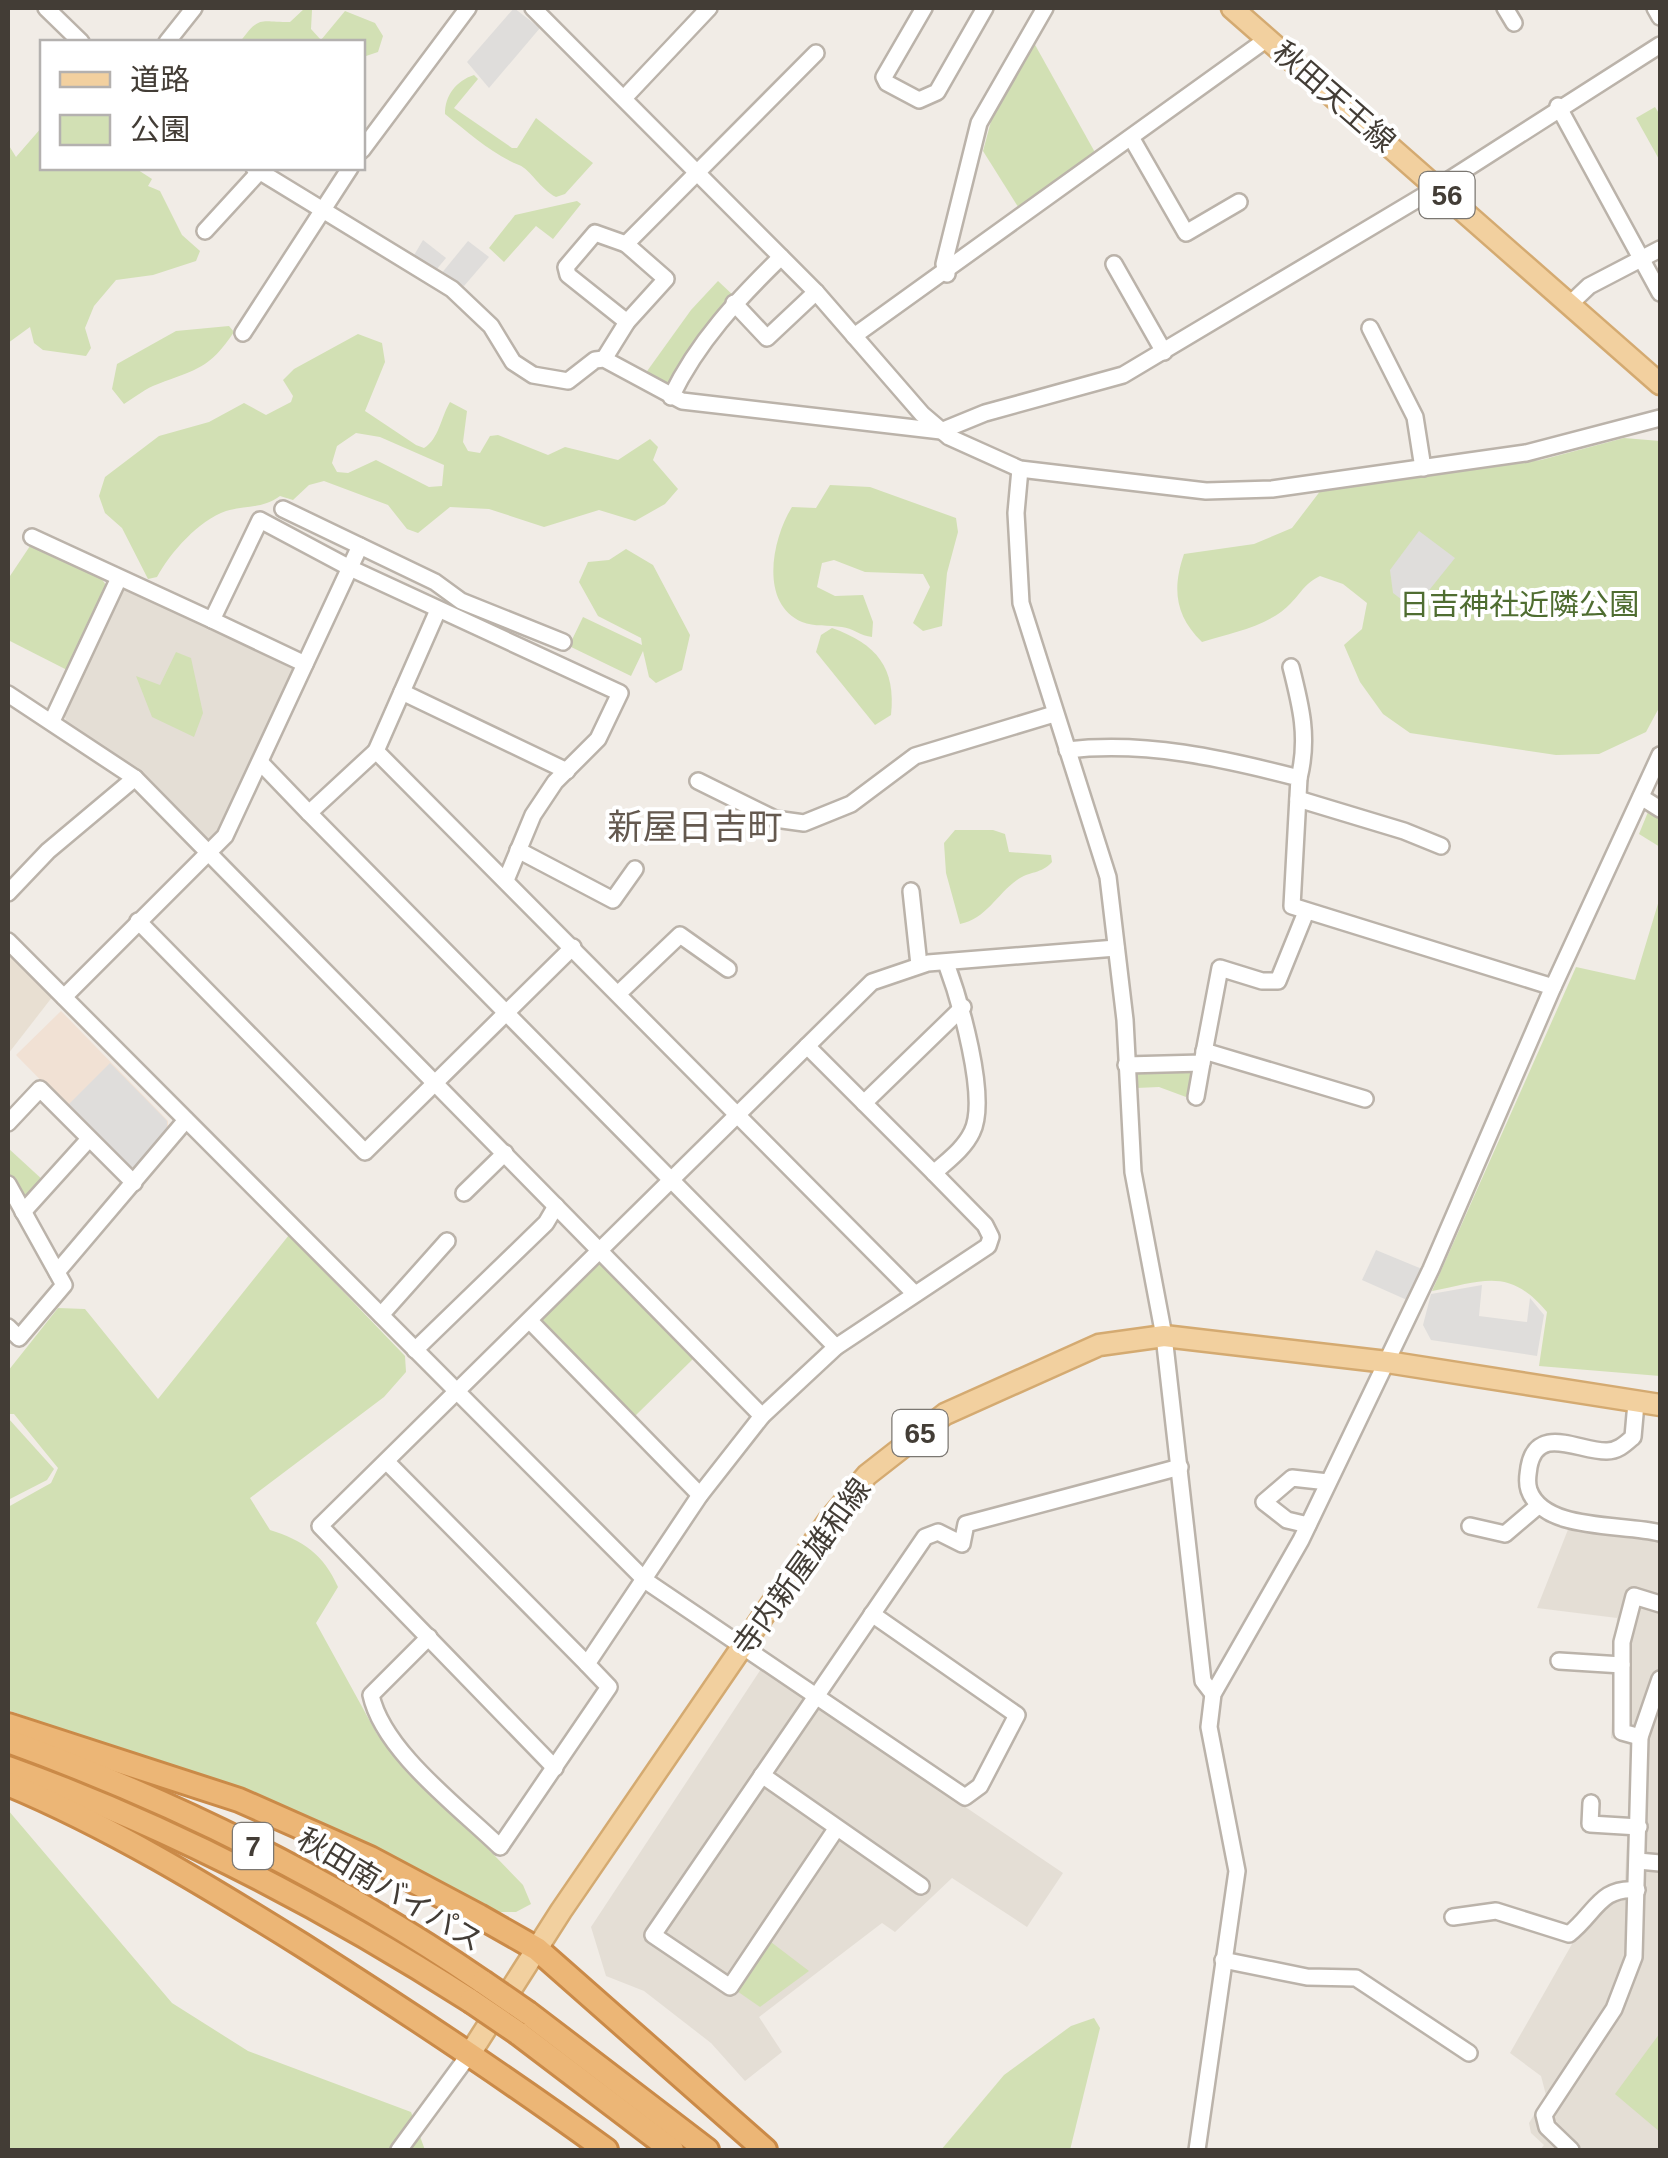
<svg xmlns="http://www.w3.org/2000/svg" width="1668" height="2158" font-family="Helvetica,'Noto Sans JP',sans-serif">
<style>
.residential{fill:#e4ded5}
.commercial{fill:#f1e1d4}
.education{fill:#e8dfd2}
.green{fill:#d2e0b4;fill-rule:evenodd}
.parking{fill:#dfdddb}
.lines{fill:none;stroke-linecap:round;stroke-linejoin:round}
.minor-casing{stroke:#bbb3aa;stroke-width:20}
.major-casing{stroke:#d4aa71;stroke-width:25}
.highway-casing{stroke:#ca8a48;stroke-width:28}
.minor{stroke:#fff;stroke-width:15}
.major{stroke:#f2d09f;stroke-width:20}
.highway{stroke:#ecb676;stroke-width:22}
.highway-bridge-casing{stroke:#ca8a48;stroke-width:28;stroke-linecap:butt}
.highway-bridge{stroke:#ecb676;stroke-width:22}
.labels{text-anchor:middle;stroke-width:8;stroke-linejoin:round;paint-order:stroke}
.shield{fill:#fff;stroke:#7b7772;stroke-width:2.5}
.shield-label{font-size:28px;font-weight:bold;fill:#433d36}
.street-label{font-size:30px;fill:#433d36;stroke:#fff}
.park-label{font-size:30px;fill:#4f6d31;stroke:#fff}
.quarter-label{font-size:35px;fill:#64594f;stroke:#fff}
</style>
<rect width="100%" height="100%" fill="#f1ece6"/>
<!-- residential -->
<g class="residential">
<polygon points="124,586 294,670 220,833 210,842 67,725 64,713"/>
<polygon points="1569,1527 1660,1541 1660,2150 1540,2150 1544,2145 1531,2133 1529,2123 1546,2095 1541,2076 1510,2053 1576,1937 1611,1899 1624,1897 1632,1744 1611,1738 1617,1618 1537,1608"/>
<polygon points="761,1669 1063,1873 1027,1927 952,1878 895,1932 882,1923 759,2017 782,2052 745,2081 711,2043 644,1991 606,1976 591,1927"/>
</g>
<!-- commercial -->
<polygon class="commercial" points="61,1011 168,1121 168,1133 139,1169 128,1169 16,1055"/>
<!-- education -->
<polygon class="education" points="8,951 53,996 8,1054"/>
<!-- green -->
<g class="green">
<path d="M305 8 312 10 311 29 321 40 345 11 375 23 383 36 378 52 363 57 362 42H240C260 15 259 22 290 22Z"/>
<polygon points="1034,43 1097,156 1022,213 983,151 994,110"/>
<path d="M474 75 478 79 454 108 512 148H517L536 118 593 163 565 194 556 197C540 189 531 170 519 165 492 154 469 133 445 114 445 95 456 81 474 75Z"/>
<polygon points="1655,107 1660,115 1660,161 1636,118"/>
<polygon points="42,127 42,168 135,168 152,179 148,186 160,191 182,235 200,251 196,261 153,275 116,280 94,306 85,328 91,348 86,356 43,350 34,343 30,327 8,343 8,144 16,157"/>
<polygon points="577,201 581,204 553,239 536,226 504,262 489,248 515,215"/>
<polygon points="718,281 735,297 670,385 645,374 691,310"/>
<path d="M229 326 234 332C209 369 197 369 158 384 146 388 135 397 124 404L112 389 117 364 176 331Z"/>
<path d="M358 334 382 343 385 362 365 411 416 445 424 448C439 439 441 417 450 402L467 411 463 442 468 451 480 453 490 436 498 435 548 455 565 447 618 460 650 439 658 447 653 460 678 489 665 504 635 521 599 510 544 527 489 509 450 507 418 533 407 529 388 505 324 481 309 485 293 500 280 496C262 509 247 505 226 511 199 520 170 553 157 577L148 579 122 528 105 513 99 496 105 477 159 436 209 422 244 403 266 415 291 402 293 396 283 380 294 369ZM356 433 380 437 444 465 442 486 429 487 376 460 348 473 337 472 332 463 337 446Z"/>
<path d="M1624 438 1660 441V706L1646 732 1599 754 1556 755 1410 733 1383 714 1360 682 1344 645 1362 629 1367 603 1343 584 1320 576C1304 584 1303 591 1291 603 1270 626 1231 633 1202 642 1175 616 1172 589 1184 554L1254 544 1292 528 1321 490 1541 460Z"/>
<path d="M830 485 870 487 956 518 958 532 947 573 942 626 923 631 913 623 930 587 923 574 865 572 834 560 822 563 817 587 835 596 863 595 873 622 872 637C861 636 852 628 842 627 829 625 814 627 802 622 758 603 773 537 792 507L816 508Z"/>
<polygon points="32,543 99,575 108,588 69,671 8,640 8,579"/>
<polygon points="626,549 653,565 690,635 682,670 656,683 649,677 643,651 631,676 569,646 583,617 642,645 641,638 598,616 579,582 588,562 609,560"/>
<path d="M832 628C877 644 896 668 891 715L875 725 816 652 821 635Z"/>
<polygon points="176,652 191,658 203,713 194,737 152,717 136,676 160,685"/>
<polygon points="1648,812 1660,820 1660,847 1639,834"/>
<path d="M955 830H993L1005 834 1009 852 1051 855 1052 862C1042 874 1029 871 1017 880 997 894 986 919 960 924L946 873 944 843Z"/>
<path d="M1660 897V1376L1539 1366 1547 1312C1509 1267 1484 1281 1432 1291L1576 967 1635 980Z"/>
<polygon points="1188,1069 1193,1075 1186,1097 1159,1087 1136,1088 1137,1073"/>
<polygon points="8,1148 45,1182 30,1199 20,1197 8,1174"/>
<path d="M289 1235 405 1356 406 1372 384 1397 250 1498 270 1530C303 1540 324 1555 338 1587L316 1623 377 1734 523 1885 531 1904 516 1912H497L297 1816 8 1710V1507L51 1483 58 1468 14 1414H8V1371L58 1308 85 1309 158 1399Z"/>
<polygon points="600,1262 695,1357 634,1417 540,1321"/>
<polygon points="8,1418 54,1469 47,1480 8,1500"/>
<polygon points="8,1810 172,2003 248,2051 411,2112 425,2150 8,2150"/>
<polygon points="767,1939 809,1971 760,2007 734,1989"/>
<polygon points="1094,2018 1100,2028 1070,2150 941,2150 1004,2075 1071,2026"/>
<polygon points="1660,2033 1660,2132 1615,2094"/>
</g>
<!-- parking -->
<g class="parking">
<polygon points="514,8 540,28 489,88 467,62"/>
<polygon points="423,240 446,258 436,270 413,257"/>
<polygon points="468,241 489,257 464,286 441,274"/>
<polygon points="1419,531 1455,558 1414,609 1393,593 1390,570"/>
<polygon points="110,1063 167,1121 167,1132 139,1167 129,1167 68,1105"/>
<polygon points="1376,1250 1422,1269 1407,1300 1362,1280"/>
<polygon points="1482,1285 1479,1316 1527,1322 1530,1298 1544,1315 1537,1356 1431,1340 1423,1325 1431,1294"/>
</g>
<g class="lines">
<defs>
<g id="minor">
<polyline points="46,8 81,42"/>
<polyline points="533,8 816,292 922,414 949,437 1020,469 1206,491 1272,489 1526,453 1660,418"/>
<polyline points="924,8 884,77 887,83 919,100 937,92 985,8"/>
<polyline points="1505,8 1514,23"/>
<polyline points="1655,8 1660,17"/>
<polyline points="167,42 194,8"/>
<polyline points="626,96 709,8"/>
<polyline points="1558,106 1660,293"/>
<polyline points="1132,139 1186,233 1239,202"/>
<polyline points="362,150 468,8"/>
<polyline points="254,168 452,289 491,326 513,362 533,375 568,381 595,360 604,359 682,401 941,431 985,413 1123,375 1438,187 1660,45"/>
<polyline points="205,231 260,171"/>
<polyline points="626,244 595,233 566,267 568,275 627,322"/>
<polyline points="1114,264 1164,352"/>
<polyline points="947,274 944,264 979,123 1045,8"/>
<polyline points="734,303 767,338 816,292"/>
<polyline points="1569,305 1589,286 1660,249"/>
<polyline points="1370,328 1415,417 1423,468"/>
<polyline points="243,333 350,168"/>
<polyline points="854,336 1267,39"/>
<polyline points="604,359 627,322 666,279 626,244 816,53"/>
<path d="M671 397C698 341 738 299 781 257"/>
<polyline points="1020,469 1016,513 1021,603 1108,877 1125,1020 1133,1172 1164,1336 1203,1681 1213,1694"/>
<polyline points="283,509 435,582 461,601 563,642"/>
<polyline points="32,537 212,620 260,520 350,568 620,693 598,739 555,782 533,815 506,880"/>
<polyline points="212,620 305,664"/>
<path d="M1291 667C1301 706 1309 738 1299 778"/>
<polyline points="402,692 567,771"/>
<polyline points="8,694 135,778 762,1416"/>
<polyline points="52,721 119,578"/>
<path d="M1067 750C1146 741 1222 758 1299 778L1292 906 1553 987"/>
<polyline points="376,751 438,610"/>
<polyline points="260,762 309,813 376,751 915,1294"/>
<polyline points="698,781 775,819 804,823 851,804 915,756 1054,714"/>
<polyline points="1641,797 1660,809"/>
<polyline points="1298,799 1404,831 1441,846"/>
<polyline points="309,813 836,1347"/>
<polyline points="518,850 613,900 635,869"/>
<polyline points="911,891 919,965"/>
<polyline points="8,893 48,851 135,778"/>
<polyline points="138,921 365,1152 573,947"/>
<polyline points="8,941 646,1581 965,1797 980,1786 1017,1715 872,1614"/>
<polyline points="619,993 680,935 728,969"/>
<polyline points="64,997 225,836 360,546"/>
<polyline points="807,1046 934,1173"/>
<polyline points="1204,1051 1365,1099"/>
<polyline points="1126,1065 1202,1063 1220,968 1262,981 1278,981 1306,912"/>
<polyline points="1196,1097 1202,1063"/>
<polyline points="864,1103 963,1007"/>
<polyline points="8,1123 40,1089 134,1183"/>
<polyline points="8,1184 64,1285 19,1338 8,1327"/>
<polyline points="464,1193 505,1153"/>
<polyline points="23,1212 89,1139"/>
<polyline points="57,1272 186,1120"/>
<polyline points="381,1315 447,1241"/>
<polyline points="530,1321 700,1495"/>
<polyline points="415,1350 546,1223 556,1206"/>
<path d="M1636 1403 1633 1437C1625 1444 1618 1451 1607 1451 1580 1452 1537 1423 1529 1467 1528 1476 1526 1481 1529 1490 1544 1532 1623 1523 1660 1533"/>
<polyline points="387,1462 587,1664"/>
<polyline points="1308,1525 1287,1520 1264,1502 1292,1478 1328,1482"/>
<polyline points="1470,1526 1505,1534 1538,1506"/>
<path d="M429 1637 371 1695C383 1751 459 1807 500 1847L609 1687 587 1664 700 1495 762 1416 836 1347 988 1246 991 1237 985 1225 934 1173C947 1161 964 1149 972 1132 989 1098 959 998 946 963"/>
<polyline points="1559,1661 1622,1665"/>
<polyline points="1640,1737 1622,1732 1622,1642 1634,1596 1660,1604"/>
<polyline points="555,1768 320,1526 872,982 928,963 1116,948"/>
<polyline points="762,1775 921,1886"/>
<polyline points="1591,1803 1590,1824 1639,1827"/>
<polyline points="836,1829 730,1987 653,1935 925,1537 938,1532 962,1544 966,1524 1180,1467"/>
<polyline points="1638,1861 1660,1863"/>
<path d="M1453 1917 1496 1911 1569 1934C1595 1914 1600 1886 1637 1890"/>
<polyline points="1223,1960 1307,1977 1356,1978 1469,2053"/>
<polyline points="399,2150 471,2052"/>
<polyline points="1197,2150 1237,1871 1209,1727 1213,1694 1301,1540 1431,1269 1553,987 1660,755"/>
<polyline points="1571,2150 1547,2127 1544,2115 1614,2009 1634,1957 1640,1737 1660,1679"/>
</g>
<g id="major">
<polyline points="1232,8 1660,384"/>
<polyline points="471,2052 561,1911 829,1520 867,1475 945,1414 1099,1345 1164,1336 1387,1362 1660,1405"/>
</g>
<g id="highway">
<polyline points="8,1725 239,1800 370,1858 479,1916 537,1949 765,2150"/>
<path d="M8 1741C176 1802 335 1881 483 1982"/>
<path d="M8 1768C172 1827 324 1907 471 2001"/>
<path d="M8 1784C111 1827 207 1886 302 1945 406 2011 507 2078 606 2150"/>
<polyline points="528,2013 707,2150"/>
<polyline points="518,2033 672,2150"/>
</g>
</defs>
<!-- minor casing -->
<use href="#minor" class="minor-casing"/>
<!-- major casing -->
<use href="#major" class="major-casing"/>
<!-- highway casing -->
<use href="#highway" class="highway-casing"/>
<!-- minor -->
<use href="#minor" class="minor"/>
<!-- major -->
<use href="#major" class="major"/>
<!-- highway -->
<use href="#highway" class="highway"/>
<defs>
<g id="highway-bridge">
<polyline points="483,1982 528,2013"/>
<polyline points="471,2001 518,2033"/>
</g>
</defs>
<!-- highway-bridge casing -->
<use href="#highway-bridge" class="highway-bridge-casing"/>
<!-- highway-bridge -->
<use href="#highway-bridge" class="highway-bridge"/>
</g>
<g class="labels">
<!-- shield labels -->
<g class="shield">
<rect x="1419.5" y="172" width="55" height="46" rx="8"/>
<rect x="892.5" y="1410" width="55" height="46" rx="8"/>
<rect x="233" y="1823" width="40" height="46" rx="8"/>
</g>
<g class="shield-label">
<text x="1447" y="205">56</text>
<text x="920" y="1443">65</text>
<text x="253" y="1856">7</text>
</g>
<!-- street labels -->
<g class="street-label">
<text transform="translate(1334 97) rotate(41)" y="10">秋田天王線</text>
<text transform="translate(802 1567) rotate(-54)" y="10">寺内新屋雄和線</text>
<text transform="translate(390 1890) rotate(31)" y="10">秋田南バイパス</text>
</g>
<!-- park labels -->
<g class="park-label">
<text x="1519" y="615">日吉神社近隣公園</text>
</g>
<!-- quarter labels -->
<g class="quarter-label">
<text x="695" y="839">新屋日吉町</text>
</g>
</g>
<!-- border -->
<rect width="1668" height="2158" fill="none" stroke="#433d36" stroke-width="20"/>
<!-- legend -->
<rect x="40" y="40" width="325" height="130" fill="#ffffff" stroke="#b4b1af" stroke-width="2.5"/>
<rect x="60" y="72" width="50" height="15" fill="#f2d09f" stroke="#b4b1af" stroke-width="2.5"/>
<text x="130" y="90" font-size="30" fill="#433d36">道路</text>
<rect x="60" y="115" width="50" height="30" fill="#d2e0b4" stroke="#b4b1af" stroke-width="2.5"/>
<text x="130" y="140" font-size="30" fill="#433d36">公園</text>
</svg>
